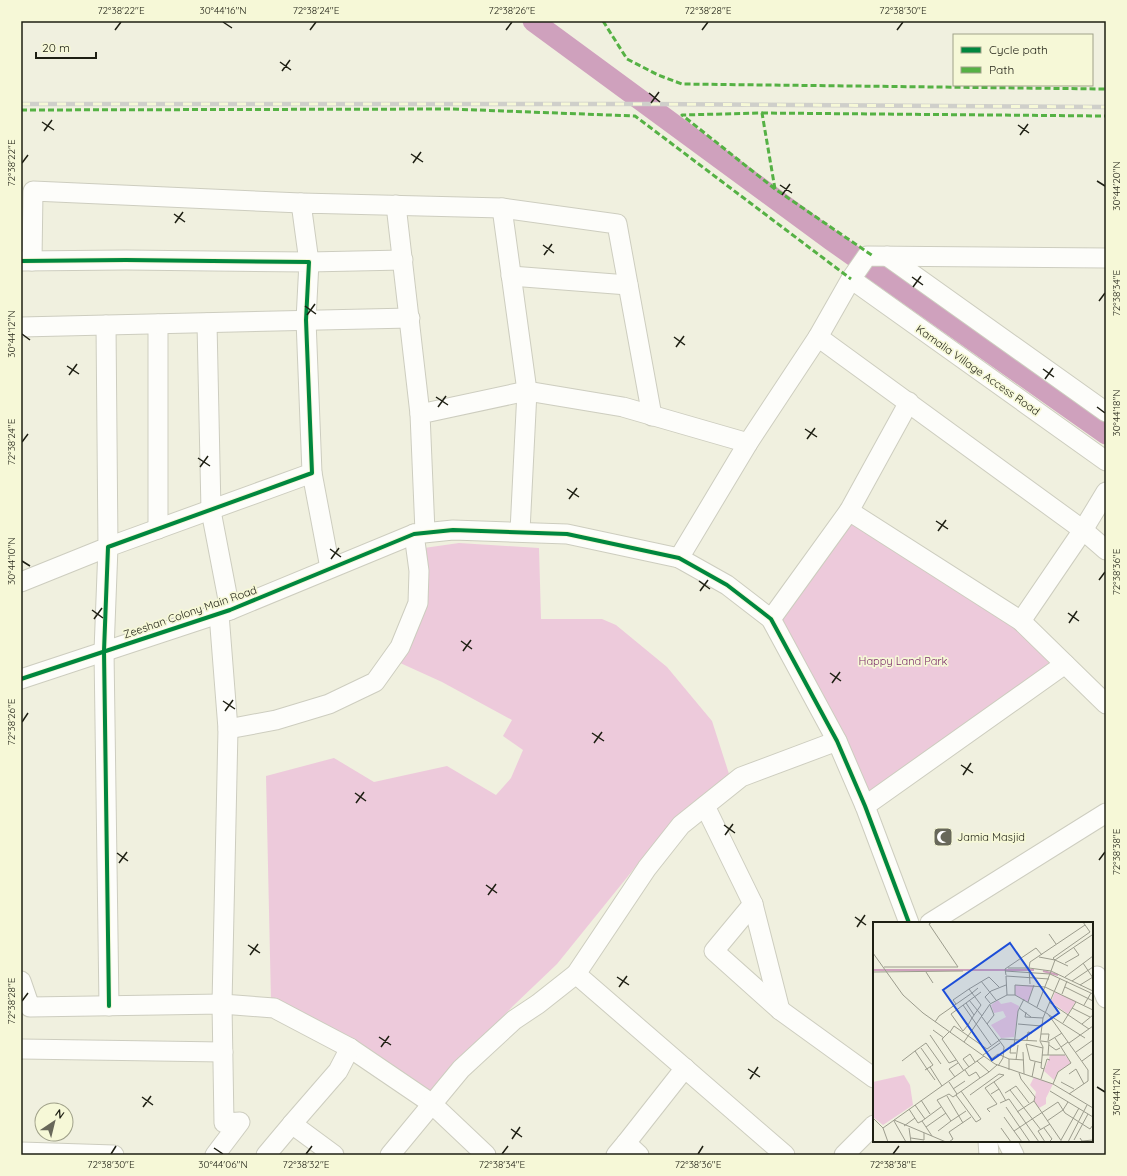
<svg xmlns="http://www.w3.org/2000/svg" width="1127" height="1176" font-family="Quicksand,sans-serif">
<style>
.green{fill:#edcadb}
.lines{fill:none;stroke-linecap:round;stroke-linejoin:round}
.canal{stroke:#cfa1bd;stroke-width:21}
.minor-casing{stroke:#cdcdbf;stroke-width:21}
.minor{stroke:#fdfdfa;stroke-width:19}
.rail-casing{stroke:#cfcfca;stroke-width:4.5}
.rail{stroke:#f6f8d7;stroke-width:3;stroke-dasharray:9;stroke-linecap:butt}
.quiet{stroke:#55b144;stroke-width:3;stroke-dasharray:6 3;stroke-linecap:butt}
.cycleway-casing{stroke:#f6f8d7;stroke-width:6}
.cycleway{stroke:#00873e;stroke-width:4}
.ticks{fill:none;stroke:#1e1f13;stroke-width:1.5}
.labels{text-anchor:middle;stroke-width:3.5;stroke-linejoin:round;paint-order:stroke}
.street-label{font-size:11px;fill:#1e1f13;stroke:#f6f8d7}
.park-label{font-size:11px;fill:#7a2b68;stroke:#f6f8d7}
.poi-label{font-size:11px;fill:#1e1f13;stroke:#f6f8d7;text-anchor:start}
.inset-river{fill:none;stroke:#cfa1bd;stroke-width:2}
.inset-road{fill:none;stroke:#9c9c8d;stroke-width:1}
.view{fill:#1d4ed8;fill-opacity:0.15;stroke:#1d4ed8;stroke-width:2}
.inset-edge{fill:none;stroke:#1e1f13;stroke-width:2}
.neatline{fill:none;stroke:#1e1f13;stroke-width:1.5}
.ticks-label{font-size:10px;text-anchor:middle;fill:#1e1f13}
</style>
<rect width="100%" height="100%" fill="#f0f0df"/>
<!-- green -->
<g class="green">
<polygon points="846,514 1021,621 1065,664 865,806 771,619"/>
<polygon points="459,543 539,548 541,619 602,619 616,625 667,667 712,721 730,777 696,800 675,818 557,964 513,1006 428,1094 271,1001 266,776 334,758 374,782 447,766 496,795 511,778 523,750 503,736 512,720 442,682 398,662 424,548"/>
</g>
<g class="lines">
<!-- canal -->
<polyline class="canal" points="533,21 831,240 1106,434"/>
<defs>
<g id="minor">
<polyline points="396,205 420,414"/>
<polyline points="502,208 527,391 520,531"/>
<polyline points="887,256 1106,412"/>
<polyline points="403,260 309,262 301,203 502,208 617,224 652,416"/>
<polyline points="21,261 126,260 309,262 306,320 312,473 108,547 104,651 109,1006"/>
<polyline points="32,261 33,191 301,203"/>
<polyline points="511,276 628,285"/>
<polyline points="851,279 1106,461"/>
<polyline points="207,323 211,511 230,610"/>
<polyline points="158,324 158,529"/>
<polyline points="21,327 410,318"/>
<polyline points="818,337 851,279 867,256 1106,258"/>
<polyline points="312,473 330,568"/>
<polyline points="849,511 909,402"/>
<polyline points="425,532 420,414 527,391 623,407 748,443"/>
<polyline points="679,558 748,443 818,337 1083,530 1106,550"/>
<polyline points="21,582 108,547 106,325"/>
<polyline points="771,619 849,511 1021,621 1106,704"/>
<polyline points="1021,621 1083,530 1106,492"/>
<polyline points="21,679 230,610 414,534 453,530 567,534 679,558 727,585 771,619 837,741 865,806 909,923"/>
<polyline points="228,729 276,720 329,704 375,682 400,647 418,603 419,571 414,534"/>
<polyline points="705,806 753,904 780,1010"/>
<polyline points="865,806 1065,664"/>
<polyline points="753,904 714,951 780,1010 874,1078"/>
<polyline points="930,923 1106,813"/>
<polyline points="576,974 785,1155"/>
<polyline points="1097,976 1106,998"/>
<polyline points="21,981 30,1007 222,1004 274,1008 350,1048 431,1103 486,1155"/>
<polyline points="21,1049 223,1052"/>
<polyline points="988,1141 989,1155"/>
<polyline points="1007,1141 1014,1155"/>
<polyline points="626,1143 685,1068"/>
<polyline points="21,1152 114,1155"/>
<polyline points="215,1155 240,1122 224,1123 222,1004 228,729 219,614"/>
<polyline points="266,1155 292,1124"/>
<polyline points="334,1155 292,1124 338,1071 350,1048"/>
<polyline points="390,1155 461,1069 514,1020 538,1004 576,974 647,868 681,825 741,777 837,741"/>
<polyline points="616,1155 626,1143 639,1155"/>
<polyline points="844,1155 874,1125"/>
</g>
</defs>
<!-- minor casing -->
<use href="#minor" class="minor-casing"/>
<!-- minor -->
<use href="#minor" class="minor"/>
<defs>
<polyline id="rail" points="21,104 646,104 1106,107"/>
</defs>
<!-- rail casing -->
<use href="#rail" class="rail-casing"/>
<!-- rail -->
<use href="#rail" class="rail"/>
<!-- quiet -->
<g class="quiet">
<polyline points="603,21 627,59 658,75 682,84 1106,89"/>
<polyline points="21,110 451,109 635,116 851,279"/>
<polyline points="762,113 1106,116"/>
<polyline points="775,189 682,115 762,113 775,189 873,256"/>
</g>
<defs>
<g id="cycleway">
<polyline points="21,261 126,260 309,262 306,320 312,473 108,547 104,651 109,1006"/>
<polyline points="21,679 230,610 414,534 453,530 567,534 679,558 727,585 771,619 837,741 865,806 909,923"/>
</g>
</defs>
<!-- cycleway casing -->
<use href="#cycleway" class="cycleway-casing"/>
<!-- cycleway -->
<use href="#cycleway" class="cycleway"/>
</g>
<!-- ticks -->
<path class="ticks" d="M223 22 232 28M115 30 121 22M310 30 316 22M506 30 512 22M702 30 708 22M897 30 903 22M280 62 291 70M282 71 290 60M649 93 660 102M651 103 659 92M42 122 54 130M1018 125 1029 133M44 131 52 120M1020 135 1028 124M411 154 423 162M22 163 28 155M413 163 421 152M1097 181 1105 186M780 185 792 193M782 195 790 184M174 214 185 222M175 223 183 212M543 245 554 253M544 255 552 244M912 277 923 285M913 287 921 276M1099 301 1105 293M305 306 316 314M307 315 315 304M22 334 30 340M674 337 685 345M676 347 684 336M67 366 79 374M1043 369 1054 377M69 375 77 364M1045 379 1053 368M436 397 448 405M438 407 446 396M1097 407 1105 413M805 429 817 437M807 439 815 428M22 442 28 434M198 458 210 466M200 467 208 456M567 489 579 497M569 499 577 488M936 521 948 529M938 531 946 520M330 549 341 557M331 559 339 548M22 561 30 566M1099 580 1105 572M699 581 710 589M700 591 708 580M92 610 103 618M1068 613 1079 621M94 619 102 608M1069 623 1077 611M461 641 472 649M463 651 471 640M830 673 841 681M832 683 840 672M223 701 235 709M225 711 233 700M22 722 28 713M592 733 604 741M594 743 602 732M961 765 973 773M963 775 971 763M355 793 366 801M356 803 364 792M724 825 735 833M725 835 733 824M117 853 128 861M1099 860 1105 852M119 863 127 852M486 885 497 893M488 895 496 884M855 917 866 925M857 927 865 915M248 945 260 953M250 955 258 944M617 977 629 985M619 987 627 976M22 1001 28 993M379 1037 391 1045M381 1047 389 1036M748 1069 760 1077M750 1079 758 1067M1097 1087 1105 1092M142 1097 153 1105M143 1107 151 1096M511 1129 522 1137M512 1139 520 1127M214 1148 223 1154M111 1154 116 1146M306 1154 312 1146M502 1154 508 1146M698 1154 703 1146M893 1154 899 1146"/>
<!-- icons -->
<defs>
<symbol id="mosque-square" viewBox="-11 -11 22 22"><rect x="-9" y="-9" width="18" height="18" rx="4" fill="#68685a" stroke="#f6f8d7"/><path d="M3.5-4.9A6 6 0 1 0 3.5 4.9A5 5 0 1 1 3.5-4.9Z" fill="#fff"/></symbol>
</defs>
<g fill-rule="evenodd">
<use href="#mosque-square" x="932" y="826" width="22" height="22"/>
</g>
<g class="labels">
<!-- street labels -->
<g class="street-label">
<text transform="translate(978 370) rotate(35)" y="4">Kamalia Village Access Road</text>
<text transform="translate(190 612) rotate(-19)" y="4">Zeeshan Colony Main Road</text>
</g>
<!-- park labels -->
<g class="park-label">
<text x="903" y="665">Happy Land Park</text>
</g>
<!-- poi labels -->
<g class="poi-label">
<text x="957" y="841">Jamia Masjid</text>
</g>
</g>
<!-- overview -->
<g transform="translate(873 922)">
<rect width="220" height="220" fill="#f0f0df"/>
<path d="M142 63H161L155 80 142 73ZM182 70 203 79 195 92 178 80ZM125 78 128 82 138 80 146 84 141 115 128 116 118 103 133 95 130 89 121 91 118 83ZM177 133H192L198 141 185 150 181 158 171 149ZM31 153 37 163 40 183 10 203 0 195V160ZM161 155 180 162 173 176V182L166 186 161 179 163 170 157 163Z" fill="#edcadb"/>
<path class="inset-river" d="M0 48H161M170 49 185 53"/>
<path class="inset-road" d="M59 0 56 2 85 45M212 3 157 40 156 46 178 49 220 69M176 12 183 22M0 31 30 73 50 91 122 142 180 162 220 186M166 35 182 38 195 44M182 38 219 13M192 41 206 33 201 26M210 41 220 56M11 45H85M135 46H156L157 62M132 49 177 52 220 72M0 50 90 49M53 50 60 61M133 53 132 47 163 26 169 33M192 55 220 34M108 59 123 78M199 59 220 45M207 63 220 55M192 65 220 79M105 66 99 71 96 67 116 55 126 65M189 72 194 59M134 73 133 54 176 57M142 73V63L172 65 220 88M96 78 109 94M155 80 161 63M176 80 216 107M93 81 101 93M117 81 112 75 118 69 133 63M83 82 80 78 96 67M90 83 99 96 95 103 108 122M211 83 218 71M164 85 178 49 182 38 180 36 217 10 210 0M146 86 158 95M199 86 217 95M83 87 95 103 90 109 78 92 108 70M153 90 152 95 170 96M176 93 212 116M109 95 131 125 130 136 125 144M62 100 66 94 99 71 108 83 99 96 118 123M190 101 203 80M114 102 121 93 117 83M145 102 168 104M209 102 220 93M60 108 71 116M76 110 69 117 91 149M77 110 81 104 114 127 128 117 164 119M168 112H176L175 119M57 113 76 141 83 138M182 116 188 125 195 120M154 118 155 110 159 111M168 119 176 120 175 133M176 119 189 111M91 120 117 82 134 73H142L175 92 215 148V159L196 172M196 121 220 104M176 123 183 128 187 126M48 126 60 143 52 148M150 130 151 152M203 130 220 118M143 131H137L138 123 141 124 145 89 151 77M110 133 127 121M169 133H192M117 138 125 132 136 137M143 138 145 123M29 139 42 129M104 139 116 150 124 143M209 139 220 131M169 141 157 138 153 122 170 126M57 145 69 164M96 145 90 137 97 132 102 140M54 147 42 129 53 121 68 142M54 147 62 158M171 147 174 137 177 138M92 148 96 154 103 150 107 156 116 150M136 148V137L151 138M146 151 148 157 162 175 161 179M196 152 203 147 211 162M82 155 76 147 85 141M159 155 162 140M168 157 171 147 168 146 170 125 167 119 170 96 187 56M76 160 84 172M188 160 201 167M180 162 185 150 198 141 188 125M80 167 92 159M126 167 133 179M137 168 168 208M177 169 220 195M132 171 143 164 156 181M118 172 126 167 121 160M83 173 103 200 108 197 88 169M97 173 126 152 131 153 112 166 124 182 114 187 117 190M74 174 90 201M48 178 57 192M127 181 136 177 166 220M42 183 52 197M133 185 157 220M36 187 45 201 49 199 53 205M93 189 78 199 64 178 76 172 80 175 107 156M144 190 161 179 189 220M131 195 141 209M0 196 10 206M21 198 73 220M21 199 33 220M49 199 68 185M174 199 190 188 195 180M31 204 42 196M10 206 111 134M10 206 15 220M36 206 38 220M128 206 138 220M171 206 179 217 176 220M65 209 78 199M59 214 53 205 73 191M38 216 51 218V211M207 216 209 219 220 218M188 218 206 186M201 218 215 192M76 220 80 217 76 210 98 195M149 220 141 209 185 180 192 191 217 207 220 203M172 220 165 209 177 202M195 220 214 183"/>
<path class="view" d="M137 21 186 91 119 138 70 68Z"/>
<rect width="220" height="220" class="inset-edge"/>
</g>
<!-- border -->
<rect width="1127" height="1176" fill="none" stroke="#f6f8d7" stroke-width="44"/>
<!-- legend -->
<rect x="953" y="34" width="140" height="52" fill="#f6f8d7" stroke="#a0a189"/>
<rect x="961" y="47" width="20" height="6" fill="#00873e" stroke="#a0a189"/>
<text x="989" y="54" font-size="12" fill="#1e1f13">Cycle path</text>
<rect x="961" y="67" width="20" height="6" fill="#55b144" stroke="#a0a189"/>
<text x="989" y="74" font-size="12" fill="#1e1f13">Path</text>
<!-- north arrow -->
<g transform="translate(54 1122) rotate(35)"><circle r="19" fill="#f6f8d7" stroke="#a0a189"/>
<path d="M0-3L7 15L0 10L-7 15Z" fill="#68685a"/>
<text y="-6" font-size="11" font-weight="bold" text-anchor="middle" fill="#1e1f13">N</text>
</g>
<!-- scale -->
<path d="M36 52v6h60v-6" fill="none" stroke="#1e1f13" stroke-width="2"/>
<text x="42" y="52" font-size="12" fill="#1e1f13" stroke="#f6f8d7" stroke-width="3" paint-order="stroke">20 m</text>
<rect x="22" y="22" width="1083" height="1132" class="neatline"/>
<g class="ticks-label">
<text x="121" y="14">72°38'22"E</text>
<text x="223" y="14">30°44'16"N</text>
<text x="316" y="14">72°38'24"E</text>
<text x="512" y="14">72°38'26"E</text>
<text x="708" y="14">72°38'28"E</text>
<text x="903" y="14">72°38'30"E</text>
<text transform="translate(11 163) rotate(-90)" y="4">72°38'22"E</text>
<text transform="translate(1116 186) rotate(-90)" y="4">30°44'20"N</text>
<text transform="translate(1116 293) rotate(-90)" y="4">72°38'34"E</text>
<text transform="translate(11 334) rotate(-90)" y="4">30°44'12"N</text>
<text transform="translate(1116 413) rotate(-90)" y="4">30°44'18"N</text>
<text transform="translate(11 442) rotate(-90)" y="4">72°38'24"E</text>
<text transform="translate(11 561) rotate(-90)" y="4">30°44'10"N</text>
<text transform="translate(1116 572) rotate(-90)" y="4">72°38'36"E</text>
<text transform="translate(11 722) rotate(-90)" y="4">72°38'26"E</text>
<text transform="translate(1116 852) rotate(-90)" y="4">72°38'38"E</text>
<text transform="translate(11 1001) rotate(-90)" y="4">72°38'28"E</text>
<text transform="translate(1116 1092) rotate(-90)" y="4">30°44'12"N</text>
<text x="111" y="1168">72°38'30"E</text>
<text x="223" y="1168">30°44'06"N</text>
<text x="306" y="1168">72°38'32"E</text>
<text x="502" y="1168">72°38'34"E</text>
<text x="698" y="1168">72°38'36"E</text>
<text x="893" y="1168">72°38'38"E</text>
</g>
</svg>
